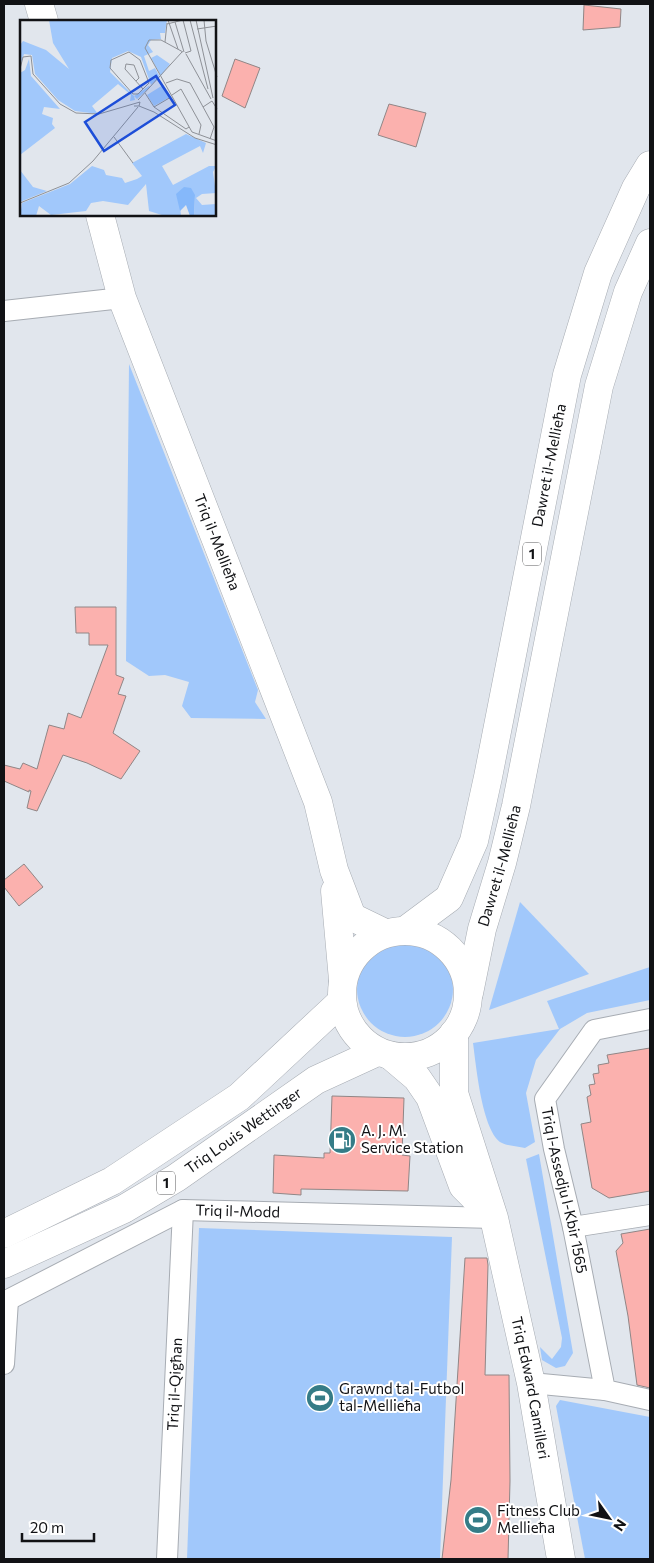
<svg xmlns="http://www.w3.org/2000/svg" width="654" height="1563" font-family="Commissioner,sans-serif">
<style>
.green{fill:#a1c8fb}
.building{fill:#fbb1ae;stroke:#908686}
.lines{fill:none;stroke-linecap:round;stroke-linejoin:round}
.street-casing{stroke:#a7acb3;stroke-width:22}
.secondary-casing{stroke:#a7acb3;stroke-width:29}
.highway-casing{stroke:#a7acb3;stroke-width:29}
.street{stroke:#fff;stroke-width:20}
.secondary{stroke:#fff;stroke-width:28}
.highway{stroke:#fff;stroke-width:28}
.labels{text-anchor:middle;stroke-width:4;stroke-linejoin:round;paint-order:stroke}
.shield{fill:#fff;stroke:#58595b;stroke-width:1}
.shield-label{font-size:14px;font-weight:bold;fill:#111215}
.street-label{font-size:15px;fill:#111215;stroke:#fff}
.poi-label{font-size:15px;fill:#111215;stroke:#fff;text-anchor:start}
.inset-road{fill:none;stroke:#8e9197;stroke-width:1}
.view{fill:#1d4ed8;fill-opacity:0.15;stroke:#1d4ed8;stroke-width:2.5}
.inset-edge{fill:none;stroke:#111215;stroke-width:2.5}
</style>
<rect width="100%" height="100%" fill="#e1e6ed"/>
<!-- green -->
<g class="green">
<polygon points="129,364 258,690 255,702 266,719 191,718 182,706 189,682 165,675 149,676 126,661"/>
<polygon points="520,902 589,974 489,1010"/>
<circle cx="405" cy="989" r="48"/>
<path d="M650 967V1000L587 1013 560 1029 536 1060 526 1093 535 1142 525 1148C518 1146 508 1146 502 1143 482 1133 476 1064 473 1043L559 1029 547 1001Z"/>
<polygon points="539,1154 573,1353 565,1366 556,1368 542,1360 540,1347 552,1359 561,1347 562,1338 526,1159"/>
<polygon points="199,1228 452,1237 440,1559 187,1559"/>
<polygon points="560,1400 650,1417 650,1559 585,1559 556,1406"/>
</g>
<!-- building -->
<g class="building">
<polygon points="584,5 621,9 620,27 583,30"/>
<polygon points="235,59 260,68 245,108 222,96"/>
<polygon points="389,104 426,113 416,147 378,135"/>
<polygon points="75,607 116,607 116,675 124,678 118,694 126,696 113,733 140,751 121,779 87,763 63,755 37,811 27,808 31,791 29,790 29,792 4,781 4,765 20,769 23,763 37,769 49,725 64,729 68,713 81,718 108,645 89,645 89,633 76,633"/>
<polygon points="24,864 43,887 19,906 4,887 4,880"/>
<polygon points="650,1048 650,1191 609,1198 592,1188 581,1124 591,1122 587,1097 591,1095 589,1085 595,1084 593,1074 599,1073 598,1065 609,1063 607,1055"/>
<polygon points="332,1096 404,1098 402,1155 410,1156 408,1191 301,1189 301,1195 273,1193 274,1155 324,1158 324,1153 330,1153"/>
<polygon points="650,1229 650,1388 637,1385 628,1316 616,1251 623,1243 621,1234"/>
<polygon points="465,1258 487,1258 488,1265 485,1375 509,1375 510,1481 508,1559 442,1559 451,1480"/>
</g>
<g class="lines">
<defs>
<g id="street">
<polyline points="4,311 122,298"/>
<path id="s1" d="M650 1019 594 1030 545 1099 554 1149 573 1227 605 1390 650 1400"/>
<polyline points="573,1227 650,1215"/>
<path id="s2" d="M4 1302 183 1210 494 1218"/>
<polyline points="4,1364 8,1300"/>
<polyline points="531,1383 605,1390"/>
<path id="s3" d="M167 1559 183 1210"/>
</g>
<g id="secondary">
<polyline points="39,4 44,21"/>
<path id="s4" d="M100 215 122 298 318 802 334 870 352 917 385 933"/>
<polyline points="335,891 343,980"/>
<path id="s5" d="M454 1033V1093L494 1218 531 1383 561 1559"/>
<polyline points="391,1056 417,1078 430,1097 463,1186 492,1215"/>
</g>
<g id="highway">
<path id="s6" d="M406 930 449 898 474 841 488 777 567 375 598 273 636 188 650 165"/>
<circle cx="405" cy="994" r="63"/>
<path id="s7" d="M469 993 482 929 502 863 516 806 599 386 628 292 650 243"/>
<polyline points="4,1234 112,1181 239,1097 342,1001"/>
<path id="s8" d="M4 1264 124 1209 176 1178 316 1080 377 1052"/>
</g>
</defs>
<!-- street casing -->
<use href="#street" class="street-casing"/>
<!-- secondary casing -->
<use href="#secondary" class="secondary-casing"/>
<!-- highway casing -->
<use href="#highway" class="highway-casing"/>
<!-- street -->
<use href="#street" class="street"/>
<!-- secondary -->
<use href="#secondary" class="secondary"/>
<!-- highway -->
<use href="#highway" class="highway"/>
</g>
<!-- icons -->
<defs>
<symbol id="fuel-disc" viewBox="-11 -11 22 22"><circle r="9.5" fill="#357c87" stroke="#fff"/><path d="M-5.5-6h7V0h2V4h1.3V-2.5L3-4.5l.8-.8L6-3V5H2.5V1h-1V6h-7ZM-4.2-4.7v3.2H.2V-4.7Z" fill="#fff"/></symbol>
<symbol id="stadium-disc" viewBox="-11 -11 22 22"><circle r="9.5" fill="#357c87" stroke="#fff"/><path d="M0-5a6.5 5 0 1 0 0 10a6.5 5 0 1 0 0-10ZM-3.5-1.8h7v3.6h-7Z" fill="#fff"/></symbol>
</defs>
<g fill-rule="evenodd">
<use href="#fuel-disc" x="326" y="1124" width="32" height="32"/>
<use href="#stadium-disc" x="304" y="1382" width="32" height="32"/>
<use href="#stadium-disc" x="462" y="1504" width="32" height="32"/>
</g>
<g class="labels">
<!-- shield labels -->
<g class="shield">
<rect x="523" y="542.5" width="18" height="23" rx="4"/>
<rect x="157" y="1171.5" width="18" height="23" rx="4"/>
</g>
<g class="shield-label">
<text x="532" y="559">1</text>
<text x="166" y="1188">1</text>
</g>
<!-- street labels -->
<g class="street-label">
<text dy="5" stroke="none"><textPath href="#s6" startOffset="499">Dawret il-Mellieħa</textPath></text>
<text dy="5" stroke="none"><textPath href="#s4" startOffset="348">Triq il-Mellieħa</textPath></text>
<text dy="5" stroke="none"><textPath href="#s7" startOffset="131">Dawret il-Mellieħa</textPath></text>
<text dy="5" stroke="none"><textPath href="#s8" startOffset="275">Triq Louis Wettinger</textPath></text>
<text dy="5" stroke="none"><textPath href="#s1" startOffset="235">Triq l-Assedju l-Kbir 1565</textPath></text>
<text dy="5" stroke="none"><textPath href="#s2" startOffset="256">Triq il-Modd</textPath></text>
<text dy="5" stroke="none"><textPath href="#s3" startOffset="175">Triq il-Qigħan</textPath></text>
<text dy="5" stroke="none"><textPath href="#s5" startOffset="365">Triq Edward Camilleri</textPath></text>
</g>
<!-- poi labels -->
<g class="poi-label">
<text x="361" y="1136">A. J. M.<tspan x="361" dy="17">Service Station</tspan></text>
<text x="339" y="1394">Grawnd tal-Futbol<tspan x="339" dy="17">tal-Mellieħa</tspan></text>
<text x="497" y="1516">Fitness Club<tspan x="497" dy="17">Mellieħa</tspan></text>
</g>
</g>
<!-- overview -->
<g transform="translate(20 20)">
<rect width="196" height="196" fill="#e1e6ed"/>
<path d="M29 0H147L145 13H140L141 19 131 20 128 25 133 32 124 36 129 51 135 48 140 57 131 65 121 37 108 31 92 38 90 52 114 76 129 66 130 67 117 79 114 76 115 80 110 81 111 75 98 64 72 86 78 94 55 91 38 80 15 54 12 35 4 34 0 47V25L3 21 26 30 49 49 33 23ZM137 35 150 44 141 56 131 38ZM9 39 11 56 40 89 24 87 22 94 33 98 32 104 35 108 0 135V53L5 50ZM143 65 150 77 134 86 127 75ZM166 114 186 123 183 133 180 126 142 146 153 165 189 146H196L193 152 196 173 182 174 176 178 182 185 196 184V196H174L175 175 159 179 161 195 145 196 129 191 126 164 108 185 83 181 71 183 66 191 31 195 19 186 16 196H0L2 183 50 164 72 146 84 150 86 155 102 158 105 163 117 159 122 156 112 143ZM0 150 13 167 27 171 0 182Z" fill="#a1c8fb"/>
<path d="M164 167 171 168 175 175 174 196H170L166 185 160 191 156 174Z" fill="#85b8fa"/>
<path class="inset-road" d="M148 0 158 29M170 0 188 69M176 0 193 78M184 0 186 21 197 57M155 2 164 32M147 4 163 0 171 31 165 33M177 9 197 6M145 22 147 3M109 32 120 40 129 63 118 74H113L90 48 91 40ZM163 32 141 20H129L125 28 172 112 197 121M166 34 191 79M0 49 3 37 11 36 13 54 40 84 56 93 79 94 120 82 119 86H114M116 61 119 58 114 45 106 44 105 49 123 69M146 63 157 59 170 63 194 107 190 119M125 73 134 87 166 109 169 107M152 75 161 69 181 105 179 114M118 80 162 32M119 86 134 92 175 118 197 125M134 87 151 77M183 87 192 81 197 89M94 117 113 143M0 183 49 163 73 141 118 87"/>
<path class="view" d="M136 56 155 85 84 131 65 102Z"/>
<rect width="196" height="196" class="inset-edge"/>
</g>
<!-- border -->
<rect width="654" height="1563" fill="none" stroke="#111215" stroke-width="10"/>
<!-- north arrow -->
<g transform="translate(609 1518) rotate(123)" stroke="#ffffff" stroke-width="4" paint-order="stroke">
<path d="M0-4L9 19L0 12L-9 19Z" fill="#111215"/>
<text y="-8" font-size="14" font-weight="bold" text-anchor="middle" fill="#111215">N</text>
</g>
<!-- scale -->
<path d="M22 1533v8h72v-8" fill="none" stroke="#111215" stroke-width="2.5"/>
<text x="30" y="1533" font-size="15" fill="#111215" stroke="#ffffff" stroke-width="4" paint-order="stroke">20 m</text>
</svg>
